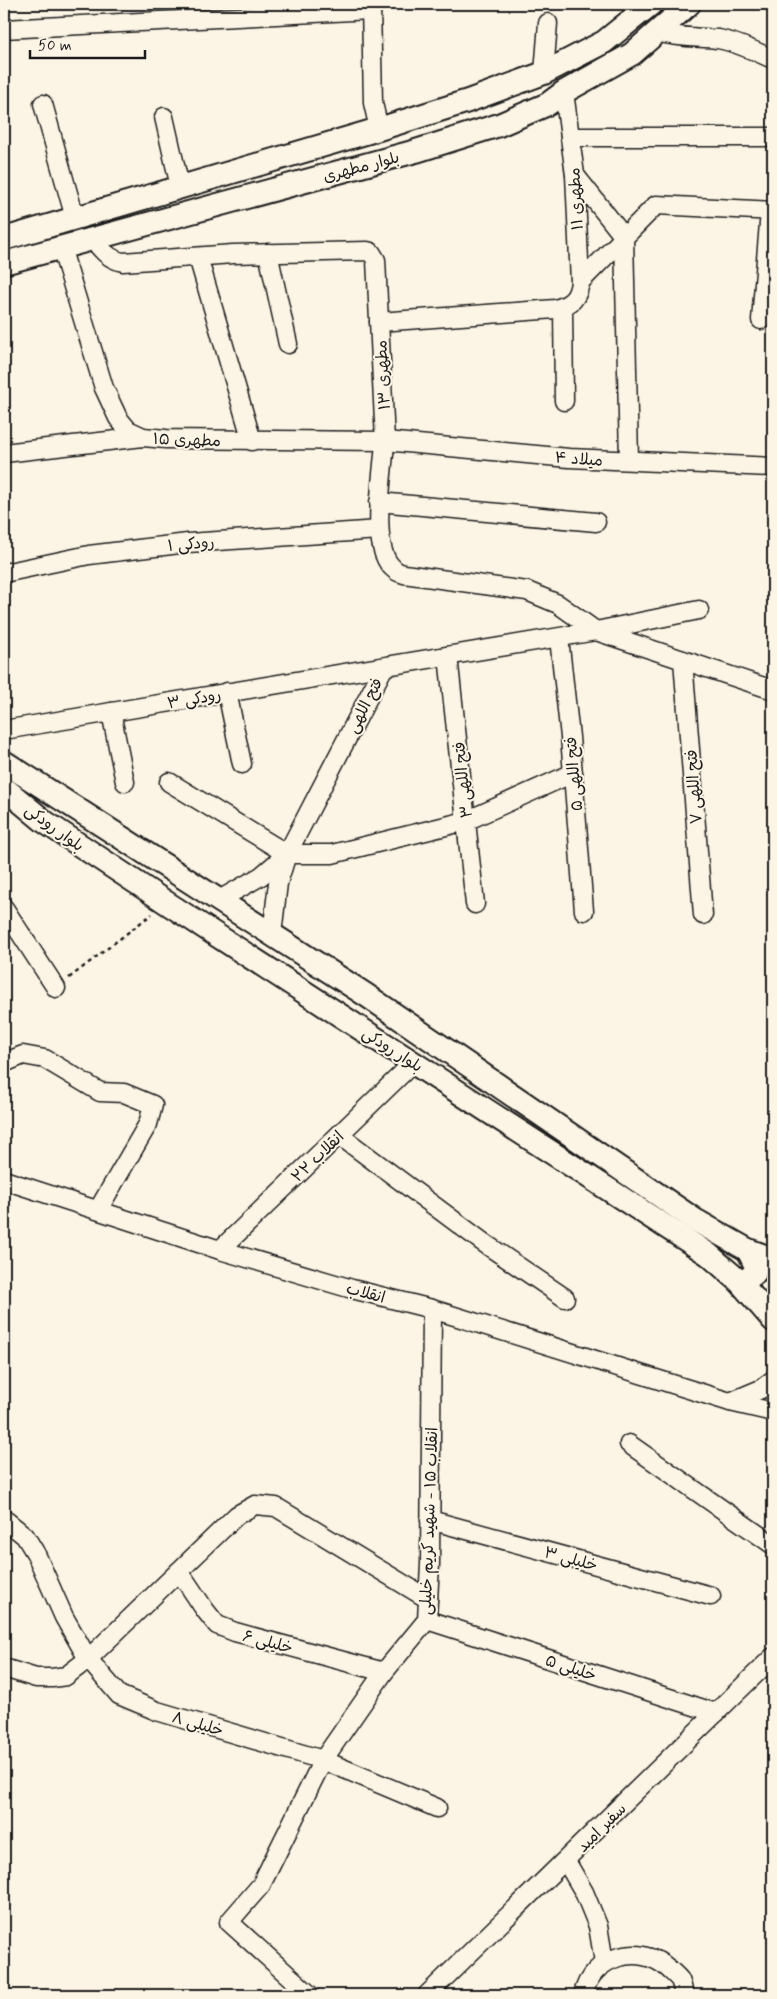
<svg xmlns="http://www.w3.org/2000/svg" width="777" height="1999" font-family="Mynerve,'Playpen Sans Arabic',sans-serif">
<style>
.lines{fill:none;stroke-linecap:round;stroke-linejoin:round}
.minor-casing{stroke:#1c1c1c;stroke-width:21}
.major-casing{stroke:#1c1c1c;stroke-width:26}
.path{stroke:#1c1c1c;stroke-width:2.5;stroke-dasharray:4 4;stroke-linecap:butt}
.minor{stroke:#fcf5e5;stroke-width:18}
.major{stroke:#fcf5e5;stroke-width:22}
.labels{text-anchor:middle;stroke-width:4;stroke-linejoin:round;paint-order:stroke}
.street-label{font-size:16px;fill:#1c1c1c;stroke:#fcf5e5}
</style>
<rect width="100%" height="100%" fill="#fcf5e5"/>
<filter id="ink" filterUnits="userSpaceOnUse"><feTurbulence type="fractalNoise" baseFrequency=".02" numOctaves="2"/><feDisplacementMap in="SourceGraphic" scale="10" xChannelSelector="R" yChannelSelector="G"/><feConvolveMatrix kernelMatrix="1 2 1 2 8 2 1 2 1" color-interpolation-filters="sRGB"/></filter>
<g filter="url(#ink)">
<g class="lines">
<defs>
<g id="minor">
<polyline points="371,4 373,103 379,129"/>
<polyline points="4,29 371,10"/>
<path d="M656 32C679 38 695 37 718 39 737 42 756 52 773 59"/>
<polyline points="544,73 548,23"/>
<polyline points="43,104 75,218"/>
<polyline points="164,117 180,187"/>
<polyline points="570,137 773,137"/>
<polyline points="575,175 624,237 629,460"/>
<path d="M92 238C101 249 108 259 123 262L233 254 367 251 371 252 376 260 385 441C384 470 368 549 394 569 396 572 401 573 404 574L527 591 558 604 596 631 773 690"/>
<polyline points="61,247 104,388 118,418 128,430 143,437 166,439 385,441 569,458 773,467"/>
<polyline points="268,253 288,344"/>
<polyline points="198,257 252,441"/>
<polyline points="580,282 656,205 773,211"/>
<polyline points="563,307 564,401"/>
<polyline points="761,320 770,211"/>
<path d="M379 322 555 309C571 305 578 298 580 282L575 175 564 92"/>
<polyline points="4,453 143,437"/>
<polyline points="379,502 596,522"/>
<polyline points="4,573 89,555 188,543 379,530"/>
<polyline points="559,638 570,737 584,911"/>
<polyline points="448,656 475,904"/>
<polyline points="683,660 703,915"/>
<polyline points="227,692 242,764"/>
<polyline points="111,712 125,782"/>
<polyline points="4,730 596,631 699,610"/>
<polyline points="169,782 287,854"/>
<polyline points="287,854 332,854 466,821 573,773"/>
<polyline points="219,900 261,876 287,854"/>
<polyline points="4,908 56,988"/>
<polyline points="272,934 278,883 287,854 384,667"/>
<polyline points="4,1063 23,1055 45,1059 100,1092 124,1093 153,1105 148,1124 98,1210"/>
<polyline points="339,1135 484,1243 565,1298"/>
<polyline points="4,1180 220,1250 352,1289 432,1309 730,1402 773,1412"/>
<polyline points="220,1250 413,1063"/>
<polyline points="730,1402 761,1389 773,1380"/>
<polyline points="629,1444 773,1545"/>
<polyline points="4,1519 25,1536 36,1554 64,1617 88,1659 119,1695 157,1711 323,1760 437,1808"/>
<polyline points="430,1520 711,1596"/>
<polyline points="179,1571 205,1610 217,1625 235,1632 384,1672"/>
<polyline points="427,1620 716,1713"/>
<polyline points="4,1668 36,1678 52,1678 66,1676 88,1659 237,1515 255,1505 276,1507 428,1599"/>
<polyline points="566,1861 584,1892 598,1926 604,1962"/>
<polyline points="310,1995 229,1922 261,1885 323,1760 384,1672 427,1620 430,1564 432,1309"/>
<polyline points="427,1995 773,1657"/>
<path d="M583 1995C591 1956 640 1942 669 1969 672 1972 677 1976 680 1980 682 1985 683 1990 684 1995"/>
</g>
<g id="major">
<polyline points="4,239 379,129 468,101 544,73 604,42 651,4"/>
<polyline points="4,263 416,151 499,125 548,104 564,92 632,54 689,4"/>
<polyline points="4,762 366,995 695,1220 748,1250 773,1259"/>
<polyline points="4,788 45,822 167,903 708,1254 739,1281 773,1320"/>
<polyline points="739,1281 745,1281 755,1273 756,1266 748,1250"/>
</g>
</defs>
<!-- minor casing -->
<use href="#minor" class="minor-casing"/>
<!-- major casing -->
<use href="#major" class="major-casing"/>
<!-- path -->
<polyline class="path" points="69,978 152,914"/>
<!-- minor -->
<use href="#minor" class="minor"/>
<!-- major -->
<use href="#major" class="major"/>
</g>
</g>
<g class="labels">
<!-- street labels -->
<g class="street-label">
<text transform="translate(361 166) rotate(-15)" y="6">بلوار مطهری</text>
<text transform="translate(575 199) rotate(-93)" y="6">مطهری ۱۱</text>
<text transform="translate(382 375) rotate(-93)" y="6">مطهری ۱۳</text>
<text transform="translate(187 439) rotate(2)" y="6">مطهری ۱۵</text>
<text transform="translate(579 458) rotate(4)" y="6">میلاد ۴</text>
<text transform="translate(191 543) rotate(-5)" y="6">رودکی ۱</text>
<text transform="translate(194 698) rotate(-10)" y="6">رودکی ۳</text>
<text transform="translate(364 705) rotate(-63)" y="6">فتح اللهی</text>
<text transform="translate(573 774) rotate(-95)" y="6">فتح اللهی ۵</text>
<text transform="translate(462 780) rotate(-96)" y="6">فتح اللهی ۳</text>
<text transform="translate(693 787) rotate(-94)" y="6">فتح اللهی ۷</text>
<text transform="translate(55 827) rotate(36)" y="6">بلوار رودکی</text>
<text transform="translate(393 1049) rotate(33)" y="6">بلوار رودکی</text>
<text transform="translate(317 1156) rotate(-44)" y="6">انقلاب ۲۲</text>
<text transform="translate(366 1292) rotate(15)" y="6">انقلاب</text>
<text transform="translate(428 1521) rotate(-88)" y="6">انقلاب ۱۵ - شهید کریم خلیلی</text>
<text transform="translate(571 1558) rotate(15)" y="6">خلیلی ۳</text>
<text transform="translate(268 1641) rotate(15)" y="6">خلیلی ۶</text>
<text transform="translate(571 1667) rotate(18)" y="6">خلیلی ۵</text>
<text transform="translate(198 1723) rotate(16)" y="6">خلیلی ۸</text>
<text transform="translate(601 1827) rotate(-45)" y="6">سفیر امید</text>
</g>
</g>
<!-- margin -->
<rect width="777" height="1999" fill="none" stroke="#fcf5e5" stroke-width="20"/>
<rect x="10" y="10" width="757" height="1979" fill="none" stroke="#1c1c1c" stroke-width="2" filter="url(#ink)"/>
<!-- scale -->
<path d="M30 50v8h115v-8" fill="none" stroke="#1c1c1c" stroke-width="2.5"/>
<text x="38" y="50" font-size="15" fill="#1c1c1c" stroke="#fcf5e5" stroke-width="4" paint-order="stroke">50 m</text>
</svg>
